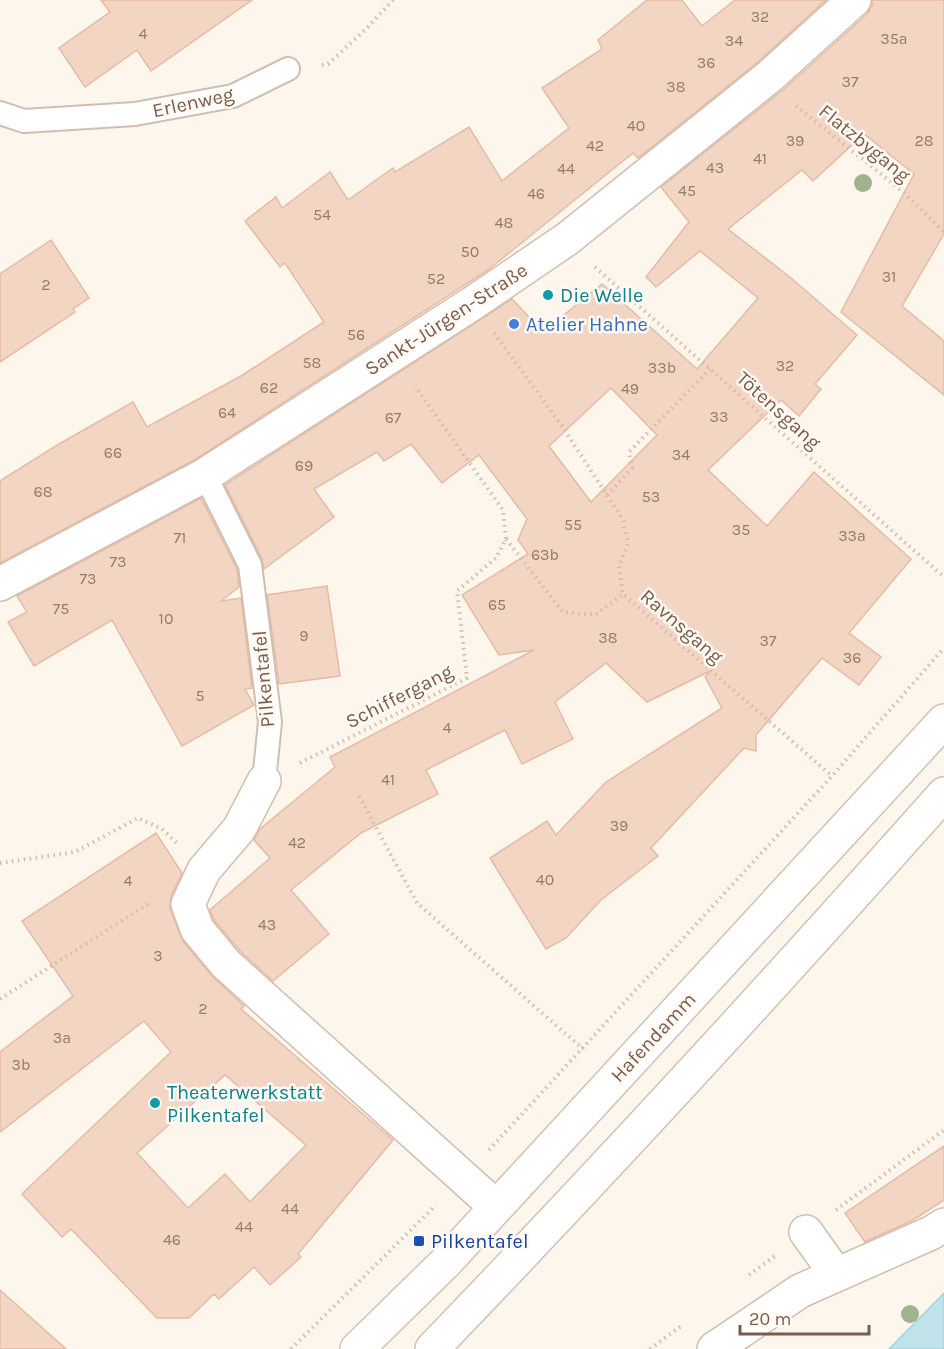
<svg xmlns="http://www.w3.org/2000/svg" width="944" height="1349" font-family="Karla,sans-serif">
<style>
.water{fill:#bfe3e8;stroke:#a5d3da;stroke-width:1.5}
.building{fill:#f3d5c3;stroke:#e6bba3;stroke-width:1.5;fill-rule:evenodd}
.lines{fill:none;stroke-linecap:round;stroke-linejoin:round}
.lane-casing{stroke:#d1beb0;stroke-width:26}
.street-casing{stroke:#d1beb0;stroke-width:36}
.secondary-casing{stroke:#d6c0b0;stroke-width:36}
.path{stroke:#d9b8a5;stroke-width:4;stroke-dasharray:1.5 4.5;stroke-linecap:butt}
.lane{stroke:#fff;stroke-width:22}
.street{stroke:#fff;stroke-width:33}
.secondary{stroke:#fff;stroke-width:33}
.tree{fill:#a0b28e}
.culture-dot{fill:#0f9aa8;stroke:#fffaf3;stroke-width:2}
.shop-dot{fill:#3f7fe0;stroke:#fffaf3;stroke-width:2}
.transit-dot{fill:#1a4fb4;stroke:#fffaf3;stroke-width:2}
.labels{text-anchor:middle;stroke-width:5;stroke-linejoin:round;paint-order:stroke}
.number-label{font-size:16px;fill:#987a6a}
.street-label{font-size:20px;fill:#7a5c4d;stroke:#fffaf3}
.culture-label{font-size:20px;fill:#0d838f;stroke:#fffaf3;text-anchor:start}
.shop-label{font-size:20px;fill:#366cbe;stroke:#fffaf3;text-anchor:start}
.transit-label{font-size:20px;fill:#164399;stroke:#fffaf3;text-anchor:start}
</style>
<rect width="100%" height="100%" fill="#fdf6ec"/>
<!-- water -->
<polygon class="water" points="944,1293 944,1349 889,1349 894,1344"/>
<!-- building -->
<g class="building">
<polygon points="101,0 252,0 151,71 137,50 85,87 59,48 110,12"/>
<polygon points="647,0 682,0 702,26 735,0 826,0 758,62 638,158 633,153 488,270 196,459 0,563 0,481 59,444 133,402 147,427 241,376 324,322 285,263 280,267 245,221 276,197 282,208 330,172 348,200 393,168 395,172 469,127 502,181 569,128 542,88 602,49 598,40"/>
<path d="M872 0H944V234L902 306 944 341V395L841 312 914 174 864 134 813 181 802 170 728 229 791 278 857 335 815 384 821 389 799 416 781 400 708 470 767 526 814 472 911 559 849 633 881 657 859 685 822 658 756 735V751L744 748 651 848 658 856 601 900 566 938 546 949 490 858 547 821 556 835 606 782 722 708 705 677 710 671 647 702 606 663 555 702 573 739 522 764 505 730 426 770 438 794 361 833 291 890 329 934 273 981 240 951 214 920 210 910 270 858 254 840 260 829 335 767 330 757 534 650 499 655 462 595 528 554 518 540 527 519 479 455 442 483 411 444 384 461 377 452 314 489 334 517 264 569 262 559 225 485 512 299 543 332 602 284 697 369 758 298 700 251 656 287 646 277 689 222 661 187 783 90 867 14 872 6ZM611 388 657 435 591 502 549 446Z"/>
<polygon points="51,240 89,298 73,309 75,312 0,362 0,274"/>
<polygon points="201,498 237,569 239,587 221,601 241,598 252,688 245,689 254,705 182,746 112,620 34,666 8,622 27,612 17,596"/>
<polygon points="327,586 340,676 279,684 267,595"/>
<path d="M156 833 182 873 171 896 170 909 183 941 212 976 244 1006 241 1009 393 1140 298 1254 301 1257 270 1285 254 1267 219 1299 214 1294 189 1318H157L71 1229 62 1237 22 1194 171 1052 144 1021 0 1132V1052L73 996 22 921ZM225 1075 306 1145 250 1202 225 1174 188 1208 137 1153Z"/>
<polygon points="944,1146 944,1200 913,1220 865,1242 845,1213"/>
<polygon points="0,1290 66,1349 0,1349"/>
</g>
<g class="lines">
<defs>
<g id="lane">
<polyline points="0,113 24,121 135,114 233,96 288,69"/>
<polyline points="205,475 250,565 270,722 264,781"/>
</g>
<g id="street">
<polyline points="0,584 205,475 473,303 567,239 770,76 854,0"/>
<polyline points="264,781 239,829 204,870 188,904 197,929 226,964 496,1207"/>
<polyline points="806,1232 836,1274"/>
<polyline points="714,1349 800,1291 931,1233 944,1225"/>
</g>
<g id="secondary">
<polyline points="357,1349 445,1263 944,721"/>
<path d="M432 1349C606 1168 777 982 944 794"/>
</g>
</defs>
<!-- lane casing -->
<use href="#lane" class="lane-casing"/>
<!-- street casing -->
<use href="#street" class="street-casing"/>
<!-- secondary casing -->
<use href="#secondary" class="secondary-casing"/>
<!-- path -->
<g class="path">
<polyline points="322,65 328,64 365,30 393,0"/>
<polyline points="796,106 901,190 944,232"/>
<polyline points="595,267 944,577"/>
<polyline points="494,333 562,426 623,520 628,543 619,566 623,594 832,776"/>
<polyline points="607,495 632,468 629,452 710,369"/>
<polyline points="506,539 563,612 595,615 623,594"/>
<polyline points="300,763 467,678 457,591 496,558 506,539 503,510 415,386"/>
<polyline points="359,796 417,903 583,1049"/>
<polyline points="0,863 75,852 138,818 162,829 178,844"/>
<polyline points="0,999 151,902"/>
<polyline points="489,1150 832,776 944,648"/>
<polyline points="836,1210 944,1130"/>
<polyline points="749,1275 775,1256"/>
<polyline points="291,1349 436,1205"/>
<polyline points="650,1349 681,1326"/>
</g>
<!-- lane -->
<use href="#lane" class="lane"/>
<!-- street -->
<use href="#street" class="street"/>
<!-- secondary -->
<use href="#secondary" class="secondary"/>
</g>
<!-- trees -->
<g class="tree">
<circle cx="863" cy="183" r="9"/>
<circle cx="910" cy="1314" r="9"/>
</g>
<!-- markers -->
<g class="culture-dot">
<circle cx="548" cy="295" r="6"/>
<circle cx="155" cy="1103" r="6"/>
</g>
<circle class="shop-dot" cx="514" cy="324" r="6"/>
<rect class="transit-dot" x="413" y="1235" width="12" height="12" rx="3"/>
<g class="labels">
<!-- number labels -->
<g class="number-label">
<text x="760" y="22">32</text>
<text x="143" y="39">4</text>
<text x="894" y="44">35a</text>
<text x="734" y="46">34</text>
<text x="706" y="68">36</text>
<text x="850" y="87">37</text>
<text x="676" y="92">38</text>
<text x="636" y="131">40</text>
<text x="795" y="146">39</text>
<text x="924" y="146">28</text>
<text x="595" y="151">42</text>
<text x="760" y="164">41</text>
<text x="715" y="173">43</text>
<text x="566" y="174">44</text>
<text x="687" y="196">45</text>
<text x="536" y="199">46</text>
<text x="322" y="220">54</text>
<text x="504" y="228">48</text>
<text x="470" y="257">50</text>
<text x="889" y="282">31</text>
<text x="436" y="284">52</text>
<text x="46" y="290">2</text>
<text x="356" y="340">56</text>
<text x="312" y="368">58</text>
<text x="785" y="371">32</text>
<text x="662" y="373">33b</text>
<text x="269" y="393">62</text>
<text x="630" y="394">49</text>
<text x="227" y="418">64</text>
<text x="719" y="422">33</text>
<text x="393" y="423">67</text>
<text x="113" y="458">66</text>
<text x="681" y="460">34</text>
<text x="304" y="471">69</text>
<text x="43" y="497">68</text>
<text x="651" y="502">53</text>
<text x="573" y="530">55</text>
<text x="741" y="535">35</text>
<text x="852" y="541">33a</text>
<text x="180" y="543">71</text>
<text x="545" y="560">63b</text>
<text x="118" y="567">73</text>
<text x="88" y="584">73</text>
<text x="497" y="610">65</text>
<text x="61" y="614">75</text>
<text x="166" y="624">10</text>
<text x="304" y="641">9</text>
<text x="608" y="643">38</text>
<text x="768" y="646">37</text>
<text x="852" y="663">36</text>
<text x="200" y="701">5</text>
<text x="447" y="733">4</text>
<text x="388" y="785">41</text>
<text x="619" y="831">39</text>
<text x="297" y="848">42</text>
<text x="545" y="885">40</text>
<text x="128" y="886">4</text>
<text x="267" y="930">43</text>
<text x="158" y="961">3</text>
<text x="203" y="1014">2</text>
<text x="62" y="1043">3a</text>
<text x="21" y="1070">3b</text>
<text x="290" y="1214">44</text>
<text x="244" y="1232">44</text>
<text x="172" y="1245">46</text>
</g>
<!-- street labels -->
<g class="street-label">
<text transform="translate(193 102) rotate(-12)" y="7">Erlenweg</text>
<text transform="translate(865 143) rotate(39)" y="7">Flatzbygang</text>
<text transform="translate(446 319) rotate(-33)" y="7">Sankt-Jürgen-Straße</text>
<text transform="translate(779 410) rotate(42)" y="7">Tötensgang</text>
<text transform="translate(682 626) rotate(41)" y="7">Ravnsgang</text>
<text transform="translate(263 679) rotate(-95)" y="7">Pilkentafel</text>
<text transform="translate(399 696) rotate(-27)" y="7">Schiffergang</text>
<text transform="translate(653 1037) rotate(-47)" y="7">Hafendamm</text>
</g>
<!-- culture labels -->
<g class="culture-label">
<text x="560" y="302">Die Welle</text>
<text x="167" y="1099">Theaterwerkstatt<tspan x="167" dy="23">Pilkentafel</tspan></text>
</g>
<!-- shop labels -->
<g class="shop-label">
<text x="526" y="331">Atelier Hahne</text>
</g>
<!-- transit labels -->
<g class="transit-label">
<text x="431" y="1248">Pilkentafel</text>
</g>
</g>
<!-- scale -->
<path d="M740 1325v9h129v-9" fill="none" stroke="#7a5c4d" stroke-width="3"/>
<text x="749" y="1325" font-size="18" fill="#7a5c4d" stroke="#fffaf3" stroke-width="4.5" paint-order="stroke">20 m</text>
</svg>
